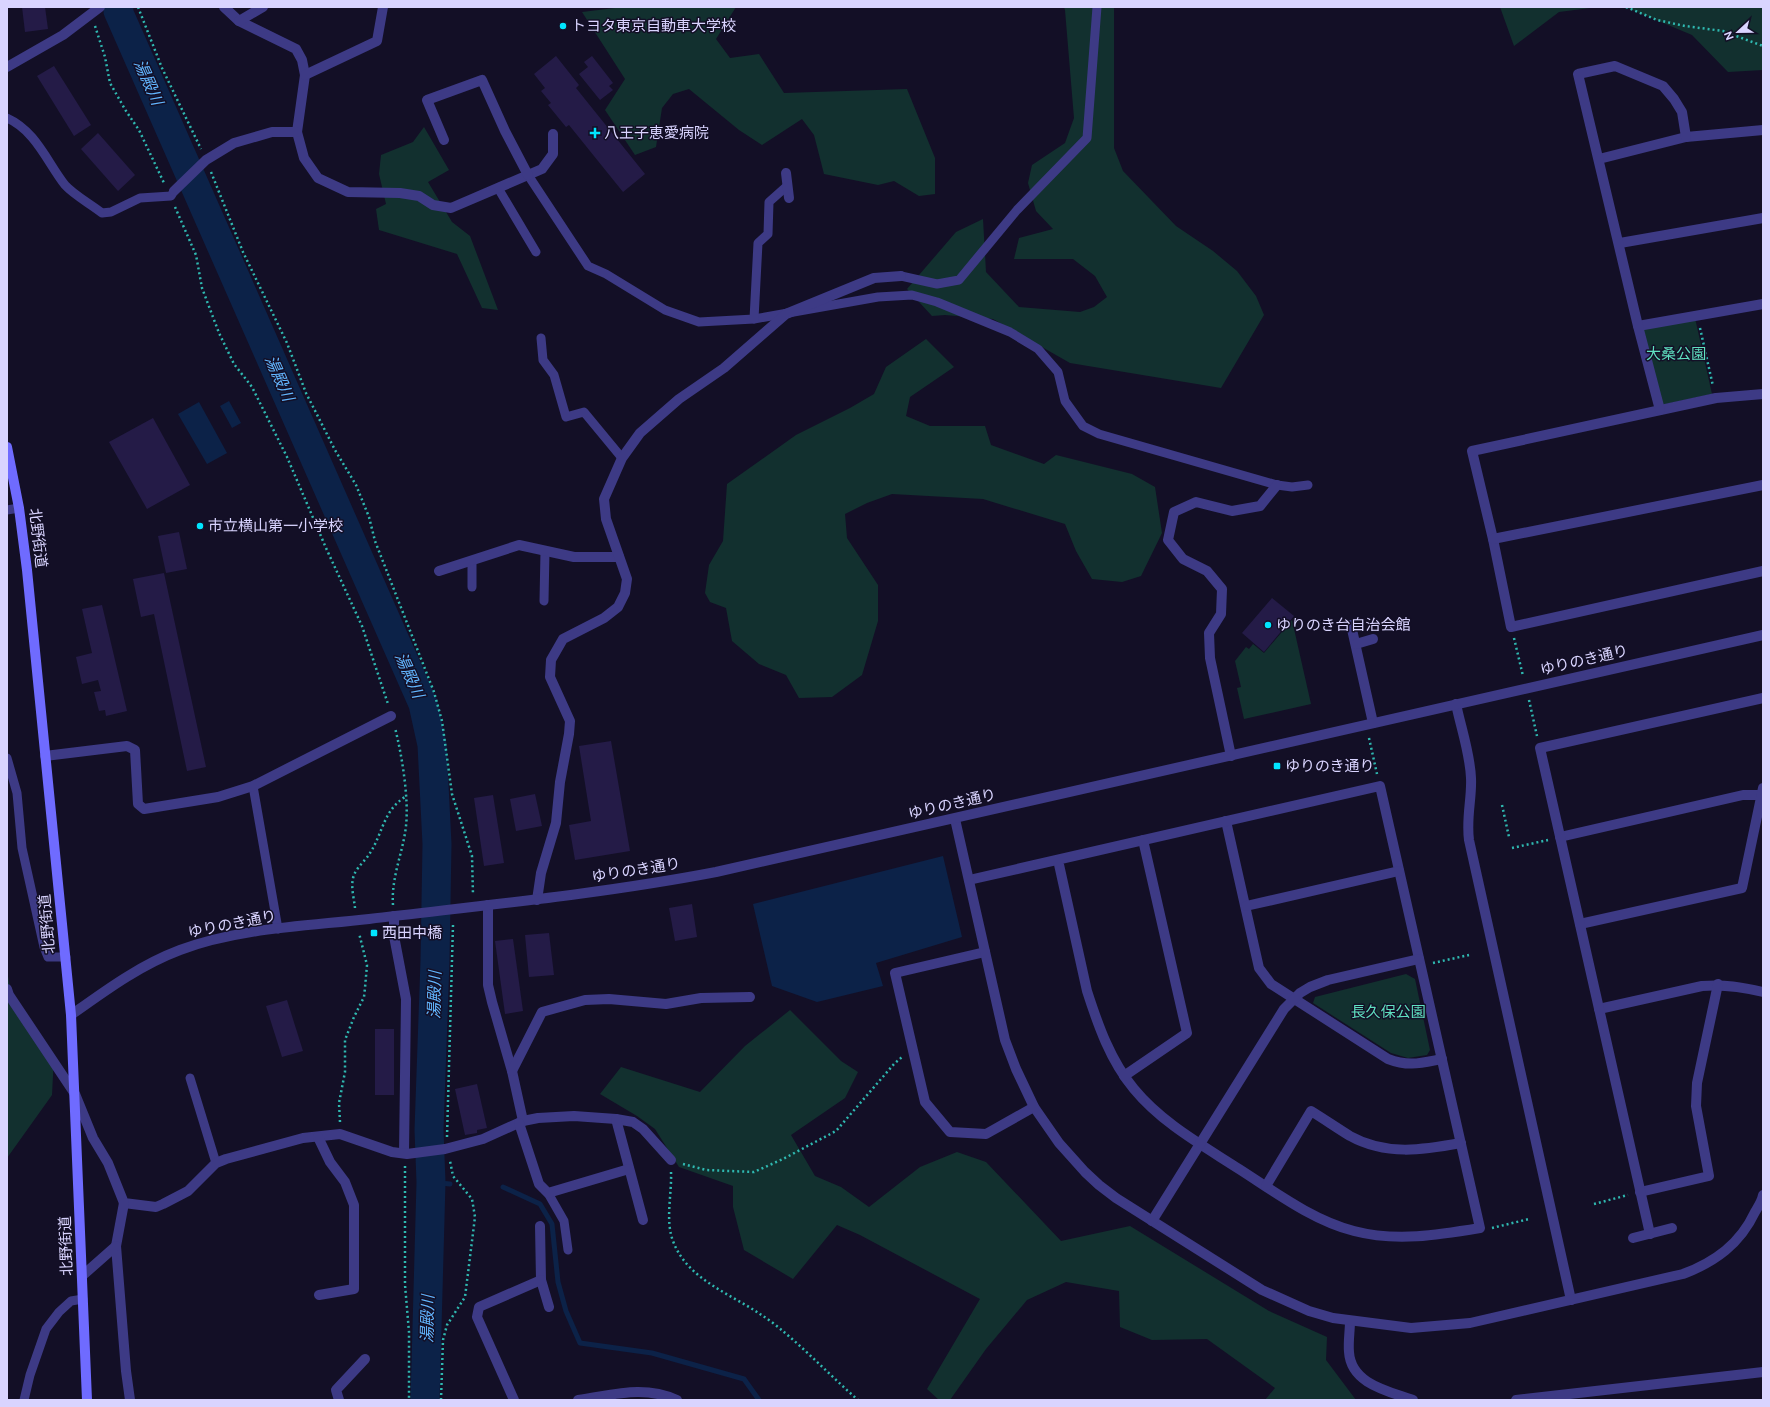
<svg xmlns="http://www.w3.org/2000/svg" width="1770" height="1407" font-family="Figtree,'Noto Sans JP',sans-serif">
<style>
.green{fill:#12302f}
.water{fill:#0c2248}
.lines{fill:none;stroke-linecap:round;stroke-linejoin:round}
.stream{stroke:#0c2248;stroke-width:5}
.river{stroke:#0c2248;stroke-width:29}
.building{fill:#241b47}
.path{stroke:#2fb8b0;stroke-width:2.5;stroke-dasharray:2 3;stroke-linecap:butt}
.service{stroke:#3d3a85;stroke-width:9}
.minor{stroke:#3d3a85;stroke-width:10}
.tertiary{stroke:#3d3a85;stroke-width:10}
.secondary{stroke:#6f6bff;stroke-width:10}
.poi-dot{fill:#00e5ff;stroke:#130f26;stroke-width:1.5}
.labels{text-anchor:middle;stroke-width:3;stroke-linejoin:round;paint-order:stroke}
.poi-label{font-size:15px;fill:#d9d4ff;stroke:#130f26;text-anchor:start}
.park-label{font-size:15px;fill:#5fe0c0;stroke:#130f26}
.street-label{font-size:15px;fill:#d9d4ff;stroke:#130f26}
.water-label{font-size:16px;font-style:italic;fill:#62b6ff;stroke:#130f26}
</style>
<rect width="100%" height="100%" fill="#130f26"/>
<!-- green -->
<g class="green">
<polygon points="623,7 736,7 716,39 730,58 759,54 784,93 907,89 935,158 935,194 919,196 894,181 878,185 824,174 814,135 802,119 762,145 739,130 689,89 673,94 662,108 656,147 635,155 605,110 625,79 582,12"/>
<polygon points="1064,7 1114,7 1114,148 1123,171 1176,226 1213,251 1237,271 1256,296 1264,315 1221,388 1070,363 993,319 945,315 932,316 907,289 956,232 983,219 986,272 1019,307 1080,312 1094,307 1107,297 1095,276 1073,259 1014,259 1019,238 1053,229 1036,211 1028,183 1032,165 1065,143 1074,118 1065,10"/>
<polygon points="1500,7 1598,7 1559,12 1514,46"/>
<polygon points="1625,7 1763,7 1763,70 1728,72 1692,35"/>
<polygon points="424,127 449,170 428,182 452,222 470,236 498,310 482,308 457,254 379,230 376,209 386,204 379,174 381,155 413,142"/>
<polygon points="1695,318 1712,394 1662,405 1641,328"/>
<polygon points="926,339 954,367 910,397 906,416 930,426 985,426 991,445 1044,464 1056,455 1132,474 1155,487 1162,533 1141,576 1122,582 1092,579 1076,551 1065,524 983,499 892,494 867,503 845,514 847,538 878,585 878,621 862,675 832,697 799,698 786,675 759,664 732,641 726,608 710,602 705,593 709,565 723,541 727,484 796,435 850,408 874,394 886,367"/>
<polygon points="1292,620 1311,704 1244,719 1237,688 1241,687 1235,661 1246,647 1249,649 1253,644 1264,653"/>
<polygon points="7,971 12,997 54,1056 52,1095 7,1158"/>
<polygon points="1406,974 1415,979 1430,1050 1427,1055 1408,1058 1391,1053 1313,1003 1315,997"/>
<polygon points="790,1010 841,1061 858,1072 845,1098 791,1135 815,1176 841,1187 869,1207 920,1167 957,1152 986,1162 1061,1241 1130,1226 1269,1311 1327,1337 1326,1360 1356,1400 1265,1400 1275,1388 1207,1339 1152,1340 1120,1327 1119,1291 1066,1282 1027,1300 986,1349 950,1400 939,1400 927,1389 980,1299 860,1235 837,1225 793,1279 744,1250 733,1207 733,1186 679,1167 655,1129 637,1116 600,1094 621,1067 700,1092 745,1046"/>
</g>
<!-- water -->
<g class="water">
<polygon points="229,401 241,423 232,428 220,406"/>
<polygon points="199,402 227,453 207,464 178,414"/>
<polygon points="943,856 962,937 876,963 883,986 817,1002 772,986 753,904"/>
</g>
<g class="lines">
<!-- stream -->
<g class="stream">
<polyline points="431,1182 450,1184"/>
<polyline points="503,1187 540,1204 552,1224 558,1282 566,1311 580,1343 652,1353 744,1379 759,1400"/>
</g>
<!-- river -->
<polyline class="river" points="119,7 118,11 423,704 432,745 437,844 435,961 429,1130 431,1182 425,1400"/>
</g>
<!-- building -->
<g class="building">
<polygon points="22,7 45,7 48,29 25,32"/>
<polygon points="556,56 579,85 576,88 645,174 623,192 569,125 566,127 548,105 551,103 541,91 545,88 534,74"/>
<polygon points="592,56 613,83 609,86 613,90 600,100 579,74 588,67 584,62"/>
<polygon points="54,66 91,125 74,136 37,76"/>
<polygon points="98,133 135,175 118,191 81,149"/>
<polygon points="153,418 190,485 147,509 109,442"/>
<polygon points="179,532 187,569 166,573 158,536"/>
<polygon points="164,573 206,767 187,771 154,614 141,617 133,579"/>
<polygon points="1272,598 1294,616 1264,652 1242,633"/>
<polygon points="102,605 127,711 106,716 105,710 99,711 94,692 101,691 98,680 82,684 76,657 92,653 82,609"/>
<polygon points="611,741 630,851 575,860 569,825 591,821 579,746"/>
<polygon points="535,794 542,826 516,831 510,799"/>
<polygon points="493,795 504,863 484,866 474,798"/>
<polygon points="692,904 697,937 675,941 669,908"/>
<polygon points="549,933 554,975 529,977 525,935"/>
<polygon points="513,939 523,1011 505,1014 495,941"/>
<polygon points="287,1000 303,1051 282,1057 266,1006"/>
<rect x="375" y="1029" width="19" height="66"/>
<polygon points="477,1084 487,1128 477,1130 477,1133 465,1135 455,1089"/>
</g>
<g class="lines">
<!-- path -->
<g class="path">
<polyline points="138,7 162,68 201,149"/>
<polyline points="1626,7 1657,20 1685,26 1723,31 1763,46"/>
<polyline points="95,26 105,57 110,83 126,111 139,130 164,183"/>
<polyline points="211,172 243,252 287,343 306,393 335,450 356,485 369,517 375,541 434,692 442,721 452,794 472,856 473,895"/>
<polyline points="175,207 196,255 202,288 219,333 234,364 252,387 287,457 326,548 362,626 388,704"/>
<polyline points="1700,328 1713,386"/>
<polyline points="1514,638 1523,676"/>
<polyline points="1529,700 1537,736"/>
<polyline points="1369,738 1377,774"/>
<polyline points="1502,805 1509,837"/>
<polyline points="1512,848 1548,840"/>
<path d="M393 905C391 877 403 853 406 826 409 799 402 755 395 728"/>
<path d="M355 908C354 898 350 885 354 875 357 867 366 860 370 853 383 833 383 811 405 797"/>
<polyline points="1433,963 1469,955"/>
<polyline points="340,1122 339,1103 345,1072 345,1040 354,1017 364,997 365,988 367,965 359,933"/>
<polyline points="447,1137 453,925"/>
<polyline points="683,1164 706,1170 754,1172 783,1159 836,1131 894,1064 902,1057"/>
<polyline points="405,1166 405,1285 409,1332 409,1400"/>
<path d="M671 1172C672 1194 665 1220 673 1241 687 1279 729 1293 760 1314 768 1319 777 1326 784 1332 810 1354 833 1378 858 1400"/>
<polyline points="1594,1204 1628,1195"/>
<polyline points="1492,1228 1529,1219"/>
<polyline points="441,1400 443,1340 447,1325 465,1297 475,1217 472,1199 453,1176 450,1161"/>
</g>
<!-- service -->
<g class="service">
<path d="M7 118C36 131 47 162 65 185 75 196 91 204 102 213L111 212 140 198 171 196 174 191"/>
<polyline points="528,175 588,266 606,274 665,310 699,322 754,319 878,297 912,295 937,302 1010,332 1038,349 1058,372 1065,401 1083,426 1099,434 1277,485 1292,487 1308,485"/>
<polyline points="498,188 536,252"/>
<polyline points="901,276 937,284 959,280 1017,210 1087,138 1097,7"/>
<polyline points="754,319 758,243 768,234 769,202 787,186"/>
<polyline points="541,338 543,360 554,375 566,417 584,412 622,458"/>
<polyline points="7,510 19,508"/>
<polyline points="472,561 472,587"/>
<polyline points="544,601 545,551"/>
<polyline points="7,758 17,793 22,848 44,947 48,957 66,957"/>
<polyline points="253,786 278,929"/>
<polyline points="190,1078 216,1163"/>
<polyline points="548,1193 564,1221 568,1250"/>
<polyline points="24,1400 30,1375 46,1329 59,1312 71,1301 83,1299"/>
</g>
<!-- minor -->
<g class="minor">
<polyline points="224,7 239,21 296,49 302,60 305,75 297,132 304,158 318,178 348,192 400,193 419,196 433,205 451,208 542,169 553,154 553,134"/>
<polyline points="239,21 263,7"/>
<polyline points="7,67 63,35 100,7"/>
<polyline points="305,75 377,41 383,7"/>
<polyline points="444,140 427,100 482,80 505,131 528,175"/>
<polyline points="1599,159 1686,137 1763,130"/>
<polyline points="786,173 789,198"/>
<polyline points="174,191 206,160 234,143 272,132 297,132"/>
<polyline points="1620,243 1763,218"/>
<polyline points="1638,326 1763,304"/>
<polyline points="1763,394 1716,398 1472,451 1493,539 1511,627 1763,571"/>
<polyline points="1660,410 1638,326 1578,74 1615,66 1663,86 1674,99 1682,112 1686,137"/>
<polyline points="1493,539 1763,485"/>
<polyline points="439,571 519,545 574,557 619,557"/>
<polyline points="1351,625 1373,723"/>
<polyline points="1356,644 1373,639"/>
<path d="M1456 704C1461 728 1470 753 1471 778 1472 799 1466 817 1469 840L1571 1300"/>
<polyline points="45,756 127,746 135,750 138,804 144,809 218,797 253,786 391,716"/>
<polyline points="1231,756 1210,658 1209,633 1221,614 1222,589 1207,571 1183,559 1168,540 1174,512 1196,502 1232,511 1260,506 1277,485"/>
<path d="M1226 821 1259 968 1271 984 1388 1059C1409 1067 1421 1063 1442 1059"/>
<polyline points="1560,837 1743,795 1763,795"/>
<path d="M969 880 1380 786 1480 1228C1438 1235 1396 1242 1354 1231 1312 1220 1275 1192 1239 1169 1202 1145 1162 1123 1134 1089 1110 1060 1098 1025 1087 991L1058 860"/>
<polyline points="537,900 541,873 556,823 560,782 569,734 570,721 550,677 551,660 563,639 604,618 618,607 625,593 627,579 606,519 604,499 622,458 640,433 679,399 724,368 786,314 874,278 901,276"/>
<polyline points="488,905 488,985 492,1002 512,1071 523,1121"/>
<polyline points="1246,906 1399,871"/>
<polyline points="394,916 394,936 406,999 404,1153"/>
<polyline points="1580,924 1742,888 1763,788"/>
<polyline points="985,952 895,973 925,1102 950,1132 986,1134 1034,1107"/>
<polyline points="7,989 9,995 75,1094 93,1138 108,1163 124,1203 156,1207 163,1204 188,1191 216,1163 226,1159 303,1138 340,1134 392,1152 407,1154 445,1149 483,1139 523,1121 538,1118 574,1116 616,1119 633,1122 643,1129 671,1160"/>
<path d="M1599 1009 1702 986C1724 984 1742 987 1763 992"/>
<polyline points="512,1071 542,1012 585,1000 609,999 666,1004 701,998 750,997"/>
<polyline points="1124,1076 1187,1033 1143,840"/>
<polyline points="616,1119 643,1220"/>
<polyline points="519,1123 539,1184 548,1193 629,1169"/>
<polyline points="318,1137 330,1162 345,1182 354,1205 354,1289 319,1295"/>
<path d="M1266 1186 1311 1111C1324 1119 1337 1128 1350 1136 1386 1156 1423 1150 1461 1143"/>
<polyline points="1640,1192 1709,1176 1696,1106 1697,1083 1718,984"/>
<polyline points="124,1203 116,1246 126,1371 130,1400"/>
<polyline points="540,1226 541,1280 549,1307"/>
<polyline points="1650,1234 1540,748 1763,698"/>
<polyline points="1633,1238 1672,1228"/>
<polyline points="82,1276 116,1246"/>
<path d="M1350 1321C1350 1331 1348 1342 1349 1352 1351 1384 1388 1391 1413 1400"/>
<polyline points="339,1400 336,1390 365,1359"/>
<polyline points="514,1400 477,1317 479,1307 541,1280"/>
<path d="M578 1400C614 1395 643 1385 677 1400"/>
<polyline points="1516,1400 1763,1372"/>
</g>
<!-- tertiary -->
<g class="tertiary">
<path d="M955 819 1005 1040 1016 1069 1034 1107 1059 1143 1085 1172 1099 1185 1116 1198 1262 1290 1309 1311 1333 1318 1411 1328 1470 1323 1683 1274C1715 1262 1740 1244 1755 1212 1758 1207 1762 1201 1763 1195"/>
<path d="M71 1015C106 990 140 965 180 950 238 928 308 926 369 919 485 905 601 894 716 872L1763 635"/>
<polyline points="1152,1221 1284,1009 1300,993 1310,987 1328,980 1419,959"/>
</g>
<!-- secondary -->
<polyline class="secondary" points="7,447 19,508 27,570 71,1015 87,1400"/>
</g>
<!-- markers -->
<g class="poi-dot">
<circle cx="563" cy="26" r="4"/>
<path d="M593 127h4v4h4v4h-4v4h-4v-4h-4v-4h4z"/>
<circle cx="200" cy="526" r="4"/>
<circle cx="1268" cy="625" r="4"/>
<rect x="1273" y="762" width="8" height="8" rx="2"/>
<rect x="370" y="929" width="8" height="8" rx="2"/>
</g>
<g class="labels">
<!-- poi labels -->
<g class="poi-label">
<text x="571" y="31">トヨタ東京自動車大学校</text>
<text x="604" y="138">八王子恵愛病院</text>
<text x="208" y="531">市立横山第一小学校</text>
<text x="1276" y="630">ゆりのき台自治会館</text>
<text x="1285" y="771">ゆりのき通り</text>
<text x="382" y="938">西田中橋</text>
</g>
<!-- park labels -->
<g class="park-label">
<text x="1676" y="359">大桑公園</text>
<text x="1388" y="1017">長久保公園</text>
</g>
<!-- street labels -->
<g class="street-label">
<text transform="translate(38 538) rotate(83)" y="5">北野街道</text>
<text transform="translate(1584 660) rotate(-13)" y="5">ゆりのき通り</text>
<text transform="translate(952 804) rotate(-13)" y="5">ゆりのき通り</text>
<text transform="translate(636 870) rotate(-9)" y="5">ゆりのき通り</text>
<text transform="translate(47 924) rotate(-95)" y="5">北野街道</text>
<text transform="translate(232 924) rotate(-11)" y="5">ゆりのき通り</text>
<text transform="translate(66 1246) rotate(-92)" y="5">北野街道</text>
</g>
<!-- water labels -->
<g class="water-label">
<text transform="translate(149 82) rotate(66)" y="6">湯殿川</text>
<text transform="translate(280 378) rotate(66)" y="6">湯殿川</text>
<text transform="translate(410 675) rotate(66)" y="6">湯殿川</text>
<text transform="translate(434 995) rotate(-89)" y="6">湯殿川</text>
<text transform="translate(427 1319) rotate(-89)" y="6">湯殿川</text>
</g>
</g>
<!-- border -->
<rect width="1770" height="1407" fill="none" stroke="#d9d4ff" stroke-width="16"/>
<!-- north arrow -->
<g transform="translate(1738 32) rotate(248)" stroke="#130f26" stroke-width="3" paint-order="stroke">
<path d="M0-3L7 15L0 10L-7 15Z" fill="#d9d4ff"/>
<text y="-6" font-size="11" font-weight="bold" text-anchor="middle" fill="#d9d4ff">N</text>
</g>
</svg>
